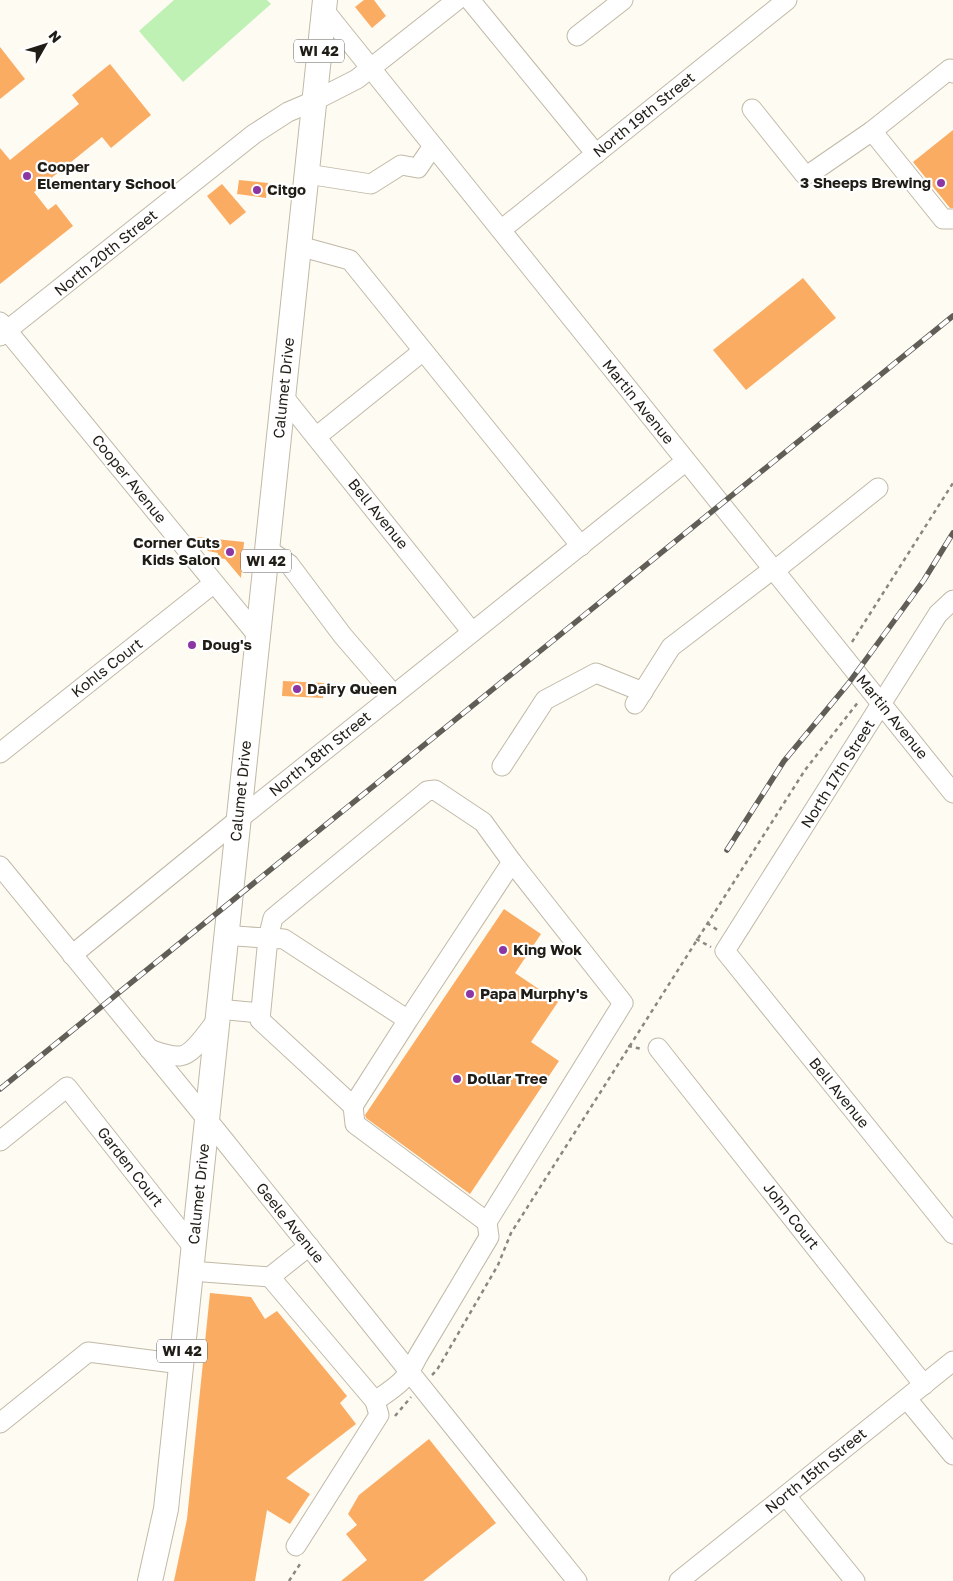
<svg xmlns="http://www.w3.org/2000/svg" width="953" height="1581" font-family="'Golos Text',sans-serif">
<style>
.green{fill:#bef1b3}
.building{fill:#fbac63}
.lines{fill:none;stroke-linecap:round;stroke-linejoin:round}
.minor-casing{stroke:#c1b9a7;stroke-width:21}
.major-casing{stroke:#c1b9a7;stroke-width:26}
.path{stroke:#8a8780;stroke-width:2.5;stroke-dasharray:4 4;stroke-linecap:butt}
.minor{stroke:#fff;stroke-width:19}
.major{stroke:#fff;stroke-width:24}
.rail-casing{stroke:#615e57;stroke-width:5.5}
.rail{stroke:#fff;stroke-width:4;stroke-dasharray:11;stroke-linecap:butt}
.poi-dot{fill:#8c36a3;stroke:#fff;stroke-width:2}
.labels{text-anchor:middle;stroke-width:4.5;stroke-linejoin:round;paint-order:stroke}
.shield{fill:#fff;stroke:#63615d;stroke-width:1}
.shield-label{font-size:14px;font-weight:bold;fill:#201d17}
.street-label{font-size:15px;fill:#201d17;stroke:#fff}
.poi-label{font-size:15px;font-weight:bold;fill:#201d17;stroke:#fff;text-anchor:start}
</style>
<rect width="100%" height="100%" fill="#fefbf3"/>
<!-- green -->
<polygon class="green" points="174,0 267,0 271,4 183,82 139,31"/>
<!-- building -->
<g class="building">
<polygon points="364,0 374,0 386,16 372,28 355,7"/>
<polygon points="0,47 25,79 0,99"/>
<polygon points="110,64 151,115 111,148 102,137 34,192 48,210 56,204 73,226 0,284 0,148 10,160 79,104 72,95"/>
<polygon points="953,130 953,208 950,208 913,162"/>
<polygon points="239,180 268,183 266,198 237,194"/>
<polygon points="222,184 246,212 230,225 207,196"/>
<polygon points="803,278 836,318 746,390 713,350"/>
<polygon points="197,537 244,542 241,578 225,559 217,558 218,553 208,551"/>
<polygon points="283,681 324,683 323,698 282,696"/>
<polygon points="504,909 541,934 515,973 558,1002 531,1042 559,1061 470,1194 366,1118 365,1115"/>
<polygon points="210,1293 251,1297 265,1319 277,1311 347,1396 340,1403 356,1424 286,1478 310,1494 290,1524 267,1510 255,1581 174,1581 187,1519"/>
<polygon points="429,1439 496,1523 423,1581 341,1581 367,1560 346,1534 357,1525 348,1514 359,1495"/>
</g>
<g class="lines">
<defs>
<g id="minor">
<polyline points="470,0 596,154"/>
<polyline points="324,10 953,793"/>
<polyline points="577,36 623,0"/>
<polyline points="752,109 804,174 811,173 872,131 950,69 953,73"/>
<polyline points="872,131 943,219 953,219"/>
<polyline points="307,174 371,184 401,165 418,168 433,146"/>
<polyline points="501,230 787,0"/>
<polyline points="299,246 350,260 581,546"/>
<polyline points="0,322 258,636"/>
<polyline points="0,336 254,134 288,112 314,101 357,79 457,0"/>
<polyline points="283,396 472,632"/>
<polyline points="316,437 423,351"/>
<polyline points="267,549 289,564 343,636 394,695"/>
<polyline points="774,571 878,488"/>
<polyline points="953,600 938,614 725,951 953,1234"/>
<polyline points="635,704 671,647 773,569"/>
<polyline points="0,753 214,583"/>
<polyline points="502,766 545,700 596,673 643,692"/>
<polyline points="0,866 223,1139 577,1581"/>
<path d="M226 935C245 937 265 938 284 939L408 1020 512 862 483 822 435 790 427 791 273 918 268 938 260 1020 353 1106 408 1020"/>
<polyline points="72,955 239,819 686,461"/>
<polyline points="218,1009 260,1013"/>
<polyline points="658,1048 924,1385"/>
<path d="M149 1049C158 1052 170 1057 180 1056 193 1055 208 1031 216 1021"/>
<polyline points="0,1141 67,1087 193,1247"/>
<polyline points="487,1222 623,1003 512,862"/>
<path d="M309 1246 270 1277 375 1401C397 1386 406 1381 418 1356L489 1237 487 1222 355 1124 353 1106"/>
<polyline points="191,1271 270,1277"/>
<polyline points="907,1399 953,1455"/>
<polyline points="0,1423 88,1352 181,1364"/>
<polyline points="786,1496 855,1581"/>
<polyline points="296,1546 379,1415 375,1401"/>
<polyline points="679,1581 953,1361"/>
</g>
<polyline id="major" points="150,1581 166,1509 325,0"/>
</defs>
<!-- minor casing -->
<use href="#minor" class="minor-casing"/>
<!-- major casing -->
<use href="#major" class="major-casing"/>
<!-- path -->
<g class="path">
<polyline points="852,642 953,483"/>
<polyline points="707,923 719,931"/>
<polyline points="696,939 711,947"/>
<polyline points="628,1046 642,1049"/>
<polyline points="432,1375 437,1370 498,1265 511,1233 805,770 859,701"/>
<polyline points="395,1416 411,1397"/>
<polyline points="289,1581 302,1561"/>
</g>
<!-- minor -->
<use href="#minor" class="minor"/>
<!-- major -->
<use href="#major" class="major"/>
<defs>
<g id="rail">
<polyline points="727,850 784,761 848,684 924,580 953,533"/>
<polyline points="0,1089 953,316"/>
</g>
</defs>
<!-- rail casing -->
<use href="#rail" class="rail-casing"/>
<!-- rail -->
<use href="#rail" class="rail"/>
</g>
<!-- markers -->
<g class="poi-dot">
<circle cx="27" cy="176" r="5"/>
<circle cx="941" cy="183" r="5"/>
<circle cx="257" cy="190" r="5"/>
<circle cx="230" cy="552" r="5"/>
<circle cx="192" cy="645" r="5"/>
<circle cx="297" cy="689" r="5"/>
<circle cx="503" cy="950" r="5"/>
<circle cx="470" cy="994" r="5"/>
<circle cx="457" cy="1079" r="5"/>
</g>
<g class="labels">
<!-- shield labels -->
<g class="shield">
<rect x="294" y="39.5" width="50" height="23" rx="4"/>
<rect x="241" y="549.5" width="50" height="23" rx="4"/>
<rect x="157" y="1339.5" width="50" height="23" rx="4"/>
</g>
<g class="shield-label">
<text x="319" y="56">WI 42</text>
<text x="266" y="566">WI 42</text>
<text x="182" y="1356">WI 42</text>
</g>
<!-- street labels -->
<g class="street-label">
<text transform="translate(644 115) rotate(-39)" y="5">North 19th Street</text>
<text transform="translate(106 253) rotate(-39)" y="5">North 20th Street</text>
<text transform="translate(284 388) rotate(-84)" y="5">Calumet Drive</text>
<text transform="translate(638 402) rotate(51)" y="5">Martin Avenue</text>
<text transform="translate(129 479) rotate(51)" y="5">Cooper Avenue</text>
<text transform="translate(378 514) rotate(51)" y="5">Bell Avenue</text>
<text transform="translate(107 668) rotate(-38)" y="5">Kohls Court</text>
<text transform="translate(892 717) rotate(51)" y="5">Martin Avenue</text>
<text transform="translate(320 754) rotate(-39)" y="5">North 18th Street</text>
<text transform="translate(838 774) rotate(-58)" y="5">North 17th Street</text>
<text transform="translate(241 791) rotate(-84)" y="5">Calumet Drive</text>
<text transform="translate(839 1093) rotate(51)" y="5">Bell Avenue</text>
<text transform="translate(130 1167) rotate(52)" y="5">Garden Court</text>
<text transform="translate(199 1194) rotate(-84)" y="5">Calumet Drive</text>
<text transform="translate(791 1216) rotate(52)" y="5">John Court</text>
<text transform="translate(290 1223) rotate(51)" y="5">Geele Avenue</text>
<text transform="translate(816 1471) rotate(-39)" y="5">North 15th Street</text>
</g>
<!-- poi labels -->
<g class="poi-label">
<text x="37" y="172">Cooper<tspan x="37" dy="17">Elementary School</tspan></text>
<text x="931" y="188" text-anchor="end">3 Sheeps Brewing</text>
<text x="267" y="195">Citgo</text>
<text x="220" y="548" text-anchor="end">Corner Cuts<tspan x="220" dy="17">Kids Salon</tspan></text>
<text x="202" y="650">Doug's</text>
<text x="307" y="694">Dairy Queen</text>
<text x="513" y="955">King Wok</text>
<text x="480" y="999">Papa Murphy's</text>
<text x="467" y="1084">Dollar Tree</text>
</g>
</g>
<!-- north arrow -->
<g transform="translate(45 45) rotate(51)" stroke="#ffffff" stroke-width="4" paint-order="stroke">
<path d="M0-4L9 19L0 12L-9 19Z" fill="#201d17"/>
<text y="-8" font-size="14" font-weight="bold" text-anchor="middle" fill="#201d17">N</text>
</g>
</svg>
